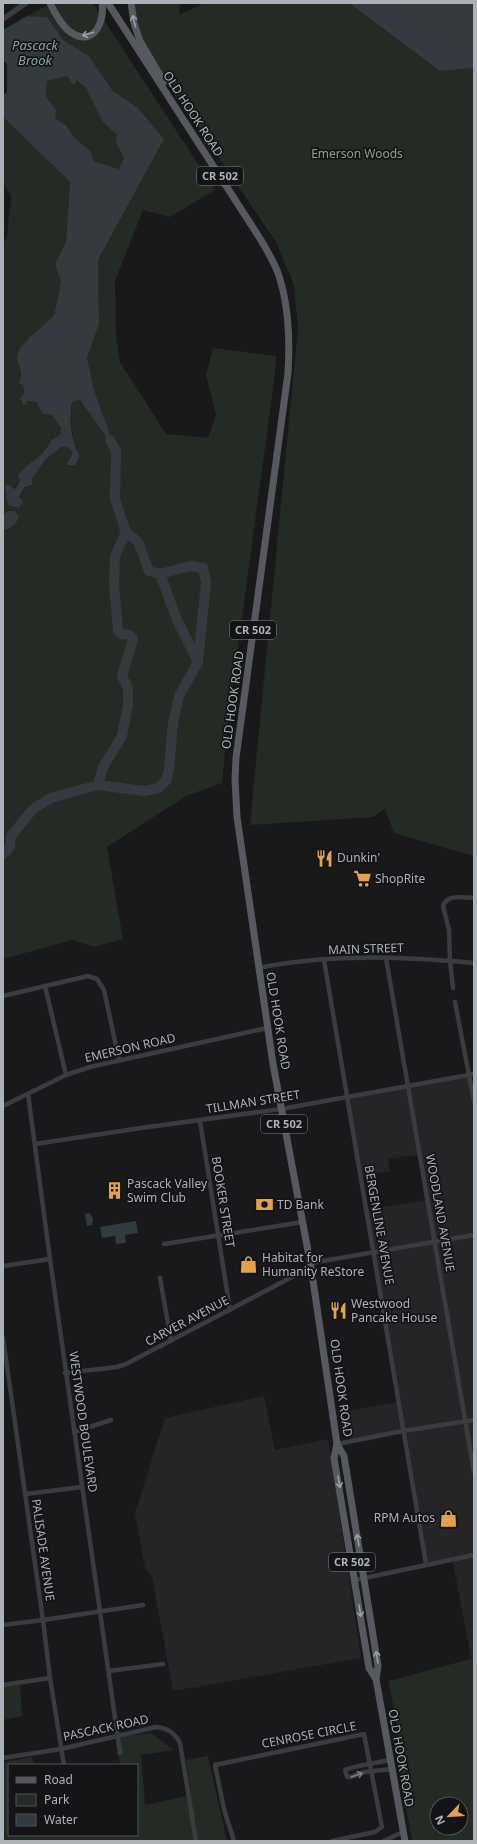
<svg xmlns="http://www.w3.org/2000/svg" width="477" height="1844" font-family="'Noto Sans',sans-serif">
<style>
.built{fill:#252528}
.green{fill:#232b24;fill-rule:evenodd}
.water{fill:#323b40;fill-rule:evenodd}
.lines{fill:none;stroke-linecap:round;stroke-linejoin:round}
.river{stroke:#323b40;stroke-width:10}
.minor{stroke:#3a3c40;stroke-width:4.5}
.tertiary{stroke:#3a3c40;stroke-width:5.5}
.primary{stroke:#56595f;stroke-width:7}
.oneway{stroke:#9ba0a8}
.oneway2{stroke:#797d83}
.labels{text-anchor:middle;stroke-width:3.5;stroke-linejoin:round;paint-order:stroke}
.shield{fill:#141416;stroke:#7e8389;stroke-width:1}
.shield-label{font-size:11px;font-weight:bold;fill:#acb2ba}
.street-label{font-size:12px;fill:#acb2ba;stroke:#141416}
.park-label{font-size:12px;fill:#86a385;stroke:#141416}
.poi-label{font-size:12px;fill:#acb2ba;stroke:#141416;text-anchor:start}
.water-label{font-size:13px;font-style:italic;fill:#86a1b2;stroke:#141416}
</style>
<rect width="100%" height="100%" fill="#19191b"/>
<!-- built -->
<g class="built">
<polygon points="470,1075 474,1101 474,1658 471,1658 452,1558 425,1564 403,1432 351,1443 346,1411 399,1402 365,1210 427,1200 419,1155 388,1159 390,1171 360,1176 346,1096"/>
<polygon points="264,1396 275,1450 328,1439 361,1658 173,1691 152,1577 145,1568 135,1513 165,1418"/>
</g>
<!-- green -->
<g class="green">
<path d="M52 3H93L215 190 170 217 143 210 115 281 116 335 120 362 166 434 208 438 216 415 206 375 213 348 276 356 275 374 228 721 222 783 186 796 107 847 123 939 94 947 72 940 3 959V531C11 528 17 525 19 516L15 511 3 515V245L7 237 11 197 3 182V117L70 182 66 243 55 264 61 282 54 315 27 340 17 358 24 393 20 400 24 405 27 401 36 402 43 414 52 415 61 428 60 436 51 440C42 458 30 460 19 475L20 481 14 489 6 484 19 497 46 459 62 447 69 448 72 452 71 457 66 462 75 464 80 456C71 441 70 419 72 402L80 400 115 449 94 390 87 358 99 324 98 260 164 139 138 108 112 90 89 56 63 40 47 17 27 16Z"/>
<polygon points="131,3 180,3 179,15 205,3 349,3 440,71 474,68 474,856 394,833 385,809 373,817 250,825 298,328 294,285 276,242 140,41"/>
<polygon points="67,76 86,88 102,121 117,135 116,143 124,158 119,169 94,161 91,152 73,136 67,126 55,118 46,97 47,81"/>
<path d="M474 1658V1841H412L398 1758 399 1740 389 1681ZM437 1804H461V1828H437Z"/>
<polygon points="20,1684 22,1716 3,1720 3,1687"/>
<polygon points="151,1733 174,1750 141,1755 145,1805 191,1795 186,1760 208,1756 227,1841 3,1841 3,1762 32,1757 34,1765 9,1765 9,1835 137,1835 137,1765 120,1765 116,1737"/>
</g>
<!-- water -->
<g class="water">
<polygon points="349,3 474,3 474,68 440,71"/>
<path d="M27 16 47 17 63 40 89 56 112 90 138 108 164 139 98 260 99 324 87 358 94 390 116 451 80 400 72 402C69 418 71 442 80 456L75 465H68L66 463 71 457 72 452 69 448 62 447 46 459 32 479V485L25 487 19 497 23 501 19 508 8 505 5 487 6 484 15 489 20 481 18 475C30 460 43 458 51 440L60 435 61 428 52 415 43 414 36 402 27 401 24 406 20 399 24 393 23 385 19 383 21 375 17 358 19 350 27 340 54 315 61 282 55 264 66 242 70 182 3 117V94L7 93V64L3 60V30ZM67 76 73 85 77 81 86 88 102 121 117 135 116 143 124 158 119 169 94 161 91 152 73 136 67 126 55 118 56 110 46 97 47 81Z"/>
<path d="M8 511H15L19 516C17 525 11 528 3 531V515Z"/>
<polygon points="90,1213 93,1219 92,1225 87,1226 85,1214"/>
<polygon points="136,1221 138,1233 125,1235 126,1243 116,1244 115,1236 102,1238 100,1227"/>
</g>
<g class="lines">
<!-- river -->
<g class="river">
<polyline points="160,574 177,620 198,662"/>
<polyline points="98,785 103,767 122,736 128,705 128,688 122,676 133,639 130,635 121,634 118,631 114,584 115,556 126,532"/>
<polyline points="3,854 10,847 11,836 33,809 51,798 98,785 144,791 158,788 166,781 169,769 173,723 179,696 198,662 206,583 203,568 190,566 160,574 149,571 138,542 126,532 115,499 116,451 110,440"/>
</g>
<!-- minor -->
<g class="minor">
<polyline points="386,958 474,1472"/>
<polyline points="324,960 426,1564"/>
<path d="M258 968C329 953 402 957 474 963"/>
<polyline points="45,986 66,1075"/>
<path d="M453 988 450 961 449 930 443 906C448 893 463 898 474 898"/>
<polyline points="3,996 88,976 97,979 104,990 119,1060"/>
<polyline points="455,1002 474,1101"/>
<polyline points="28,1094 50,1259 120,1753"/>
<polyline points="3,1106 66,1075 90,1067 267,1028"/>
<polyline points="200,1121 230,1310"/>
<polyline points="35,1144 141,1128 281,1109 474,1074"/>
<polyline points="164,1244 303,1222"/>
<polyline points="311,1263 474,1235"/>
<polyline points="3,1266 50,1259"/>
<polyline points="160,1278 171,1341"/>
<polyline points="3,1338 43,1620 50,1678 64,1765"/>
<polyline points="65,1373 117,1367 126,1364 311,1267"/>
<polyline points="74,1432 111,1420"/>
<polyline points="337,1444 403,1431 474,1420"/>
<polyline points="26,1494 82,1487"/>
<polyline points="355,1580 474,1555"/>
<polyline points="3,1625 43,1620 143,1605"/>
<polyline points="109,1671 163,1664"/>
<polyline points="3,1685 50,1678"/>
<path d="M3 1758 61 1749 156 1727C168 1728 175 1733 180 1743L196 1841"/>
<path d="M389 1760C382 1762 348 1767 345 1770L347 1777H350L365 1772 391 1769"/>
<polyline points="234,1841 224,1809 215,1765 364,1734 382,1827 375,1832 332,1841"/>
<polyline points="384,1841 403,1832"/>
</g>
<!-- tertiary -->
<polyline class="tertiary" points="3,19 26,3"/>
<!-- primary -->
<g class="primary">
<path d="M50 3C54 12 63 28 72 33 94 47 105 21 102 3"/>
<path d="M108 3 261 240C267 251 275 263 279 276 289 307 290 340 288 373L236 758 235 780 237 817 273 1064 311 1267 337 1444 344 1456 378 1666 376 1679"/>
<polyline points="131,3 134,23 140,41 164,82"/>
<polyline points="337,1444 334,1458 369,1668 376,1679 405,1841"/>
</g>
</g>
<!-- one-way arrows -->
<defs><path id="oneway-shaft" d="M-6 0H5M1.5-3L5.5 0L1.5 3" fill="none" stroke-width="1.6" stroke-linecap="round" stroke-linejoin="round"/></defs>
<g class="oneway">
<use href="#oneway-shaft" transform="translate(134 21) rotate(-104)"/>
<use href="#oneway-shaft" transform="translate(88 34) rotate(164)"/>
<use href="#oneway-shaft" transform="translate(339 1482) rotate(80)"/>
<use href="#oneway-shaft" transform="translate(358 1540) rotate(-99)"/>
<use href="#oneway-shaft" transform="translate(360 1611) rotate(81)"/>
<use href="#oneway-shaft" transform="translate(377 1657) rotate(-99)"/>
</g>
<use class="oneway2" href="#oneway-shaft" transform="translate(357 1775) rotate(-19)"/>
<!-- icons -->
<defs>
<symbol id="restaurant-bare" viewBox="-9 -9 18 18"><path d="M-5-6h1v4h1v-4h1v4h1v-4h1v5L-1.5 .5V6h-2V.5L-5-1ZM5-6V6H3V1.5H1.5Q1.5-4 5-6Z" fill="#e6a246" stroke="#141416" stroke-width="2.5" paint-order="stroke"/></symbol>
<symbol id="supermarket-bare" viewBox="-9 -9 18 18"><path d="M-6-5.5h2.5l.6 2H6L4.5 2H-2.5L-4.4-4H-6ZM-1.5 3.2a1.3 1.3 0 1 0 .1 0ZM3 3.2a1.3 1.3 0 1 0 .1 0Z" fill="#e6a246" stroke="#141416" stroke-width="2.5" paint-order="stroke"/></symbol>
<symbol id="building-bare" viewBox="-9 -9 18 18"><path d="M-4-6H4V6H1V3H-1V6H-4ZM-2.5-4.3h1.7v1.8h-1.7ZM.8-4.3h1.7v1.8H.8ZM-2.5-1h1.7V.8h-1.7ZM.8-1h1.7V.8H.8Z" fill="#e6a246" stroke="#141416" stroke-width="2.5" paint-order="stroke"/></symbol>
<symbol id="bank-bare" viewBox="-9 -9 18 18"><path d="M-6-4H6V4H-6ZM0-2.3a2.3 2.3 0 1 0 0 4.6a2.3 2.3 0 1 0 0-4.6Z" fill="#e6a246" stroke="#141416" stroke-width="2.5" paint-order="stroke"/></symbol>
<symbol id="shop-bare" viewBox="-9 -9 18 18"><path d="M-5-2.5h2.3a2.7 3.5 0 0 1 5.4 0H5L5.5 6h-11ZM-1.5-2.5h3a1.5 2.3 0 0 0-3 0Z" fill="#e6a246" stroke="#141416" stroke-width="2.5" paint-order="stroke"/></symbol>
</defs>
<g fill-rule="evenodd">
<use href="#restaurant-bare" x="312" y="846" width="25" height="25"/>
<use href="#supermarket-bare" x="350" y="866" width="25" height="25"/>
<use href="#building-bare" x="102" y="1178" width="25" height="25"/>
<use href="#bank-bare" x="252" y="1192" width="25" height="25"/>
<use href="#shop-bare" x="236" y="1252" width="25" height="25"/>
<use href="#restaurant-bare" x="326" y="1298" width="25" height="25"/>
<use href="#shop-bare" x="436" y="1506" width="25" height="25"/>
</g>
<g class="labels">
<!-- shield labels -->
<g class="shield">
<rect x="197" y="167" width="46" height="18" rx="3"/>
<rect x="230" y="621" width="46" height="18" rx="3"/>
<rect x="261" y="1115" width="46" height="18" rx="3"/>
<rect x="329" y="1553" width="46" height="18" rx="3"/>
</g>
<g class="shield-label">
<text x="220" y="180">CR 502</text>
<text x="253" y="634">CR 502</text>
<text x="284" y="1128">CR 502</text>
<text x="352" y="1566">CR 502</text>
</g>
<!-- street labels -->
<g class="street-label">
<text transform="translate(193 114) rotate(57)" y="4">OLD HOOK ROAD</text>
<text transform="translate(233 700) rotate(-82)" y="4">OLD HOOK ROAD</text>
<text transform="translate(366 949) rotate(-2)" y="4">MAIN STREET</text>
<text transform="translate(278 1021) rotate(81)" y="4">OLD HOOK ROAD</text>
<text transform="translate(130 1048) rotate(-13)" y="4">EMERSON ROAD</text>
<text transform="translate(253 1102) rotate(-9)" y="4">TILLMAN STREET</text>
<text transform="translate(223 1202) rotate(81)" y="4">BOOKER STREET</text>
<text transform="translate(440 1213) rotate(80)" y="4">WOODLAND AVENUE</text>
<text transform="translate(379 1225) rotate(80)" y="4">BERGENLINE AVENUE</text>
<text transform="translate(187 1321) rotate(-28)" y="4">CARVER AVENUE</text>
<text transform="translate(341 1388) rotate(82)" y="4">OLD HOOK ROAD</text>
<text transform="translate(83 1422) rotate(82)" y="4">WESTWOOD BOULEVARD</text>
<text transform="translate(43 1550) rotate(82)" y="4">PALISADE AVENUE</text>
<text transform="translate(106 1728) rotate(-12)" y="4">PASCACK ROAD</text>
<text transform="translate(309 1735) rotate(-11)" y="4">CENROSE CIRCLE</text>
<text transform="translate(401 1758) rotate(80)" y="4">OLD HOOK ROAD</text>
</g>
<!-- park labels -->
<g class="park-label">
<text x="357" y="158">Emerson Woods</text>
</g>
<!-- poi labels -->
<g class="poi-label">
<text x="337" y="862">Dunkin'</text>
<text x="375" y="883">ShopRite</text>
<text x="127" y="1188">Pascack Valley<tspan x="127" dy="14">Swim Club</tspan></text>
<text x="277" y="1209">TD Bank</text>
<text x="262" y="1262">Habitat for<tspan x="262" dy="14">Humanity ReStore</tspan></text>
<text x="351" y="1308">Westwood<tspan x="351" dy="14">Pancake House</tspan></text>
<text x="435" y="1522" text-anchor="end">RPM Autos</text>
</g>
<!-- water labels -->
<g class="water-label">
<text x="35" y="50">Pascack<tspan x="35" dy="15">Brook</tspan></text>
</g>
</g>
<!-- border -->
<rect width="477" height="1844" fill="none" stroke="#acb2ba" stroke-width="8"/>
<!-- legend -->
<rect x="8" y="1764" width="130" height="72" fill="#141416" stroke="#515358"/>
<rect x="16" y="1777" width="20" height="6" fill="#56595f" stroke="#515358"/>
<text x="44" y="1784" font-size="12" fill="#acb2ba">Road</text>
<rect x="16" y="1794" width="20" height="12" fill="#232b24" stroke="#515358"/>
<text x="44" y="1804" font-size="12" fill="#acb2ba">Park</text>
<rect x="16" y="1814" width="20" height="12" fill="#323b40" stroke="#515358"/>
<text x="44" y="1824" font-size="12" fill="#acb2ba">Water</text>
<!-- north arrow -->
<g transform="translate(449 1816) rotate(245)"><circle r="19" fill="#141416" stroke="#515358"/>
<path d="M0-3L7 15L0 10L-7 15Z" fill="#e6a246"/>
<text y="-6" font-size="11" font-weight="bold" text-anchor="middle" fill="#acb2ba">N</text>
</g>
</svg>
